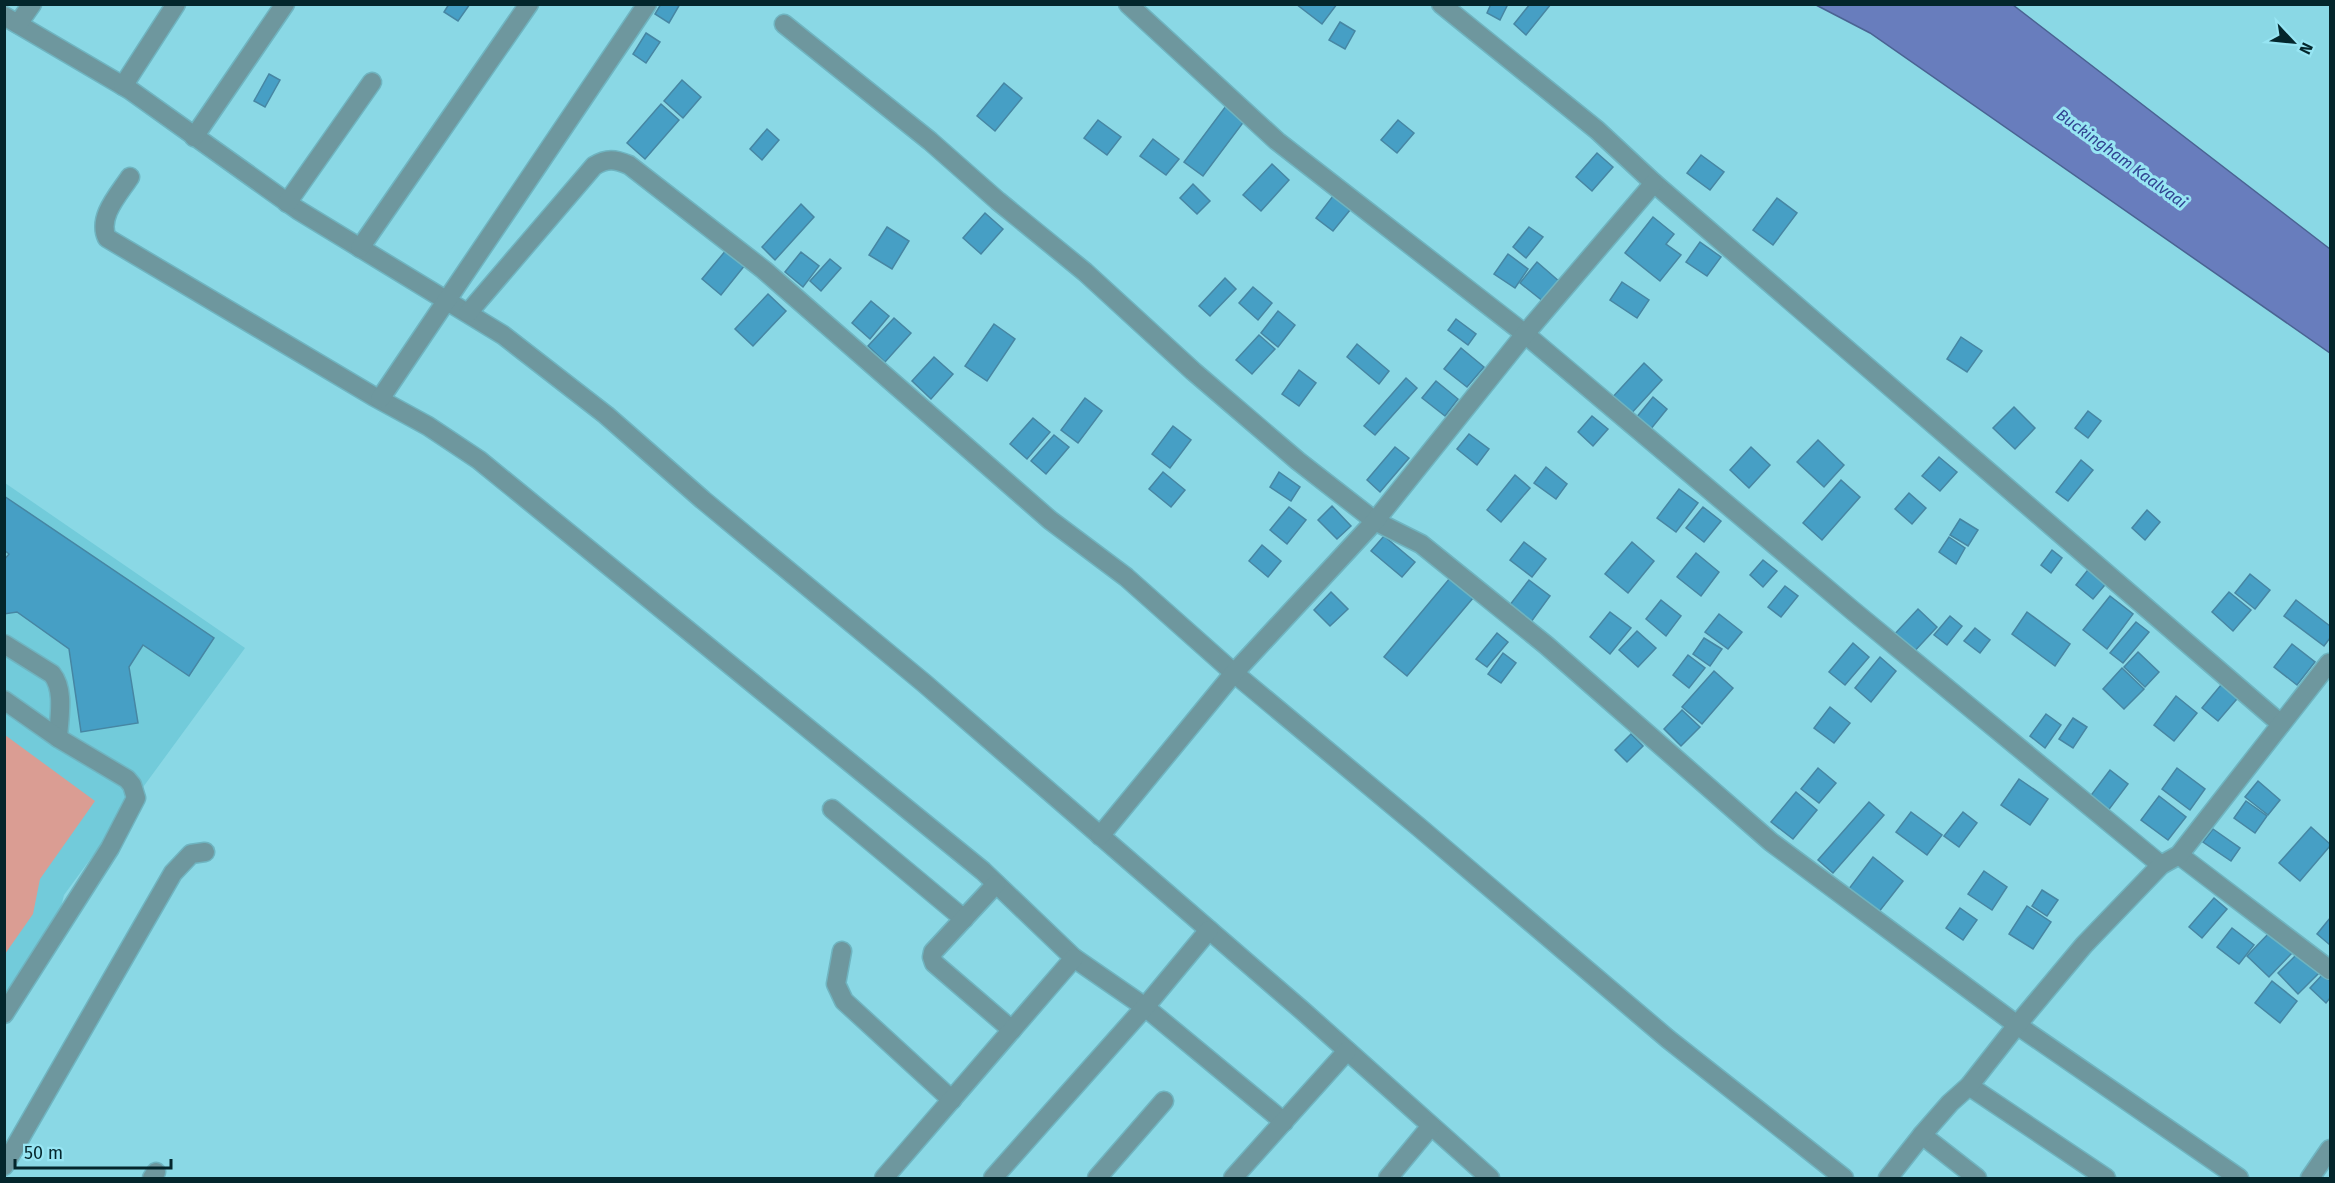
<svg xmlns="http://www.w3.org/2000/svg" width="2335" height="1183" font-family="'Fira Sans',sans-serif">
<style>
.built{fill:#72cbda}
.green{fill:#da9d93}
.water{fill:#687dbd;stroke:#4a6392;stroke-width:1.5}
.building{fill:#469fc5;stroke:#4686a3;stroke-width:1.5}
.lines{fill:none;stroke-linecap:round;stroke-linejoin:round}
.minor-casing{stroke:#6fb4c0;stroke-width:21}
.minor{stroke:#6e979e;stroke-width:18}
.labels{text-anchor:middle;stroke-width:6;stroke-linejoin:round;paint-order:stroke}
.water-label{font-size:16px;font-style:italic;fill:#304391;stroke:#97e5f3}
</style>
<rect width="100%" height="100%" fill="#8ad8e5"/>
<!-- built -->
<polygon class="built" points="5,483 245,648 64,895 58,919 5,1001"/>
<!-- green -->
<polygon class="green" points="5,735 95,801 40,879 33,914 5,954"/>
<!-- water -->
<polygon class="water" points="1816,5 2013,5 2330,249 2330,353 1870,33"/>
<!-- building -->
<g class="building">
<polygon points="449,4 470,4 458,21 444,12"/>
<polygon points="661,4 680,4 669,23 655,14"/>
<polygon points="1296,4 1337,4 1322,24"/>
<polygon points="1491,4 1508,4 1500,20 1487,13"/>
<polygon points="1530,4 1551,4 1526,35 1514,24"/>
<polygon points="1340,22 1355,31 1345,49 1329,40"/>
<polygon points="646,33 660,42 646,63 633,54"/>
<polygon points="269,74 280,80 265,107 254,101"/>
<polygon points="682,80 701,97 683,118 664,101"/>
<polygon points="1004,83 1022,98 995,131 977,116"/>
<polygon points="661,104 679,120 645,159 627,143"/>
<polygon points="1226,106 1245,120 1203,176 1184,162"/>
<polygon points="1098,120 1121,137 1107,155 1084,138"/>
<polygon points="1398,120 1414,133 1397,153 1381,140"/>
<polygon points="767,129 779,140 762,160 750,149"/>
<polygon points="1153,139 1179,159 1166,175 1140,156"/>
<polygon points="1597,153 1613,167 1592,191 1576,177"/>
<polygon points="1701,155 1724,172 1710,190 1687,173"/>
<polygon points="1272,164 1289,180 1261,211 1243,195"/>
<polygon points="1193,184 1210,201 1197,214 1180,198"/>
<polygon points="1333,196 1350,210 1333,231 1316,218"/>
<polygon points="1777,198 1797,213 1773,245 1753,230"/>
<polygon points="801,204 814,217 775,260 762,247"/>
<polygon points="985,213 1003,229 981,254 963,238"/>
<polygon points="1653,217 1674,234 1666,244 1681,255 1660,281 1625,253"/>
<polygon points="887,227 909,241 892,269 869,255"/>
<polygon points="1529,227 1543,237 1526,258 1513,247"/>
<polygon points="1700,242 1721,257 1707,276 1686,262"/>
<polygon points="727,249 745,265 721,295 702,279"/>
<polygon points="801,252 819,266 803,287 785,272"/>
<polygon points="1508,254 1528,269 1515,288 1494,274"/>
<polygon points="830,259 841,268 821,291 810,281"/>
<polygon points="1537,262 1560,282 1544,302 1520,283"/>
<polygon points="1225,278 1236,289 1210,316 1199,306"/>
<polygon points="1622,282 1649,300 1637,318 1610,300"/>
<polygon points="1253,287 1272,303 1258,320 1239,303"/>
<polygon points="768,294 786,311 753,346 735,329"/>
<polygon points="871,301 889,316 870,339 852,323"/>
<polygon points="1278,311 1295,325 1278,347 1261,333"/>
<polygon points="894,318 911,333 885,362 868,346"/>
<polygon points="1456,319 1476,334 1468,345 1448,330"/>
<polygon points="994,324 1015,339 987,381 965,366"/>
<polygon points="1259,335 1275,349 1252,374 1236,360"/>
<polygon points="1961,337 1982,351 1967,372 1947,359"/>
<polygon points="1357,344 1389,371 1379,384 1347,357"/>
<polygon points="1461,348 1484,367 1467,387 1444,369"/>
<polygon points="934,357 953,374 931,399 912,381"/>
<polygon points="1644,363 1662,380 1628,417 1610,400"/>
<polygon points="1299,370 1316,383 1299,406 1282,394"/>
<polygon points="1406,378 1417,388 1375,435 1364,426"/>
<polygon points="1436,381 1458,399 1445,416 1422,398"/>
<polygon points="1653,397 1667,409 1650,430 1636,418"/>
<polygon points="1085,398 1102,411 1078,443 1061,430"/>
<polygon points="2014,407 2035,428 2015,449 1993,428"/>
<polygon points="2088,411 2101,421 2088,438 2075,428"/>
<polygon points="1592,416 1608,429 1593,446 1578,432"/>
<polygon points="1033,418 1050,432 1027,459 1010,444"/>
<polygon points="1173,426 1191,440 1170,468 1152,454"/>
<polygon points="1469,434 1489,449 1477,465 1457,449"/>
<polygon points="1054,435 1069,447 1046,474 1031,461"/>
<polygon points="1818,440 1844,465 1824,487 1797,462"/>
<polygon points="1395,447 1409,458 1380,492 1367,480"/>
<polygon points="1751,447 1770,465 1749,488 1730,470"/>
<polygon points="1939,457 1957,472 1940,491 1922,476"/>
<polygon points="2081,460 2093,470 2068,501 2056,492"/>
<polygon points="1546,467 1567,484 1556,499 1534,483"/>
<polygon points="1163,472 1185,490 1171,507 1149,489"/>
<polygon points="1279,472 1300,487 1291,501 1270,487"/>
<polygon points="1515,475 1530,488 1501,522 1487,510"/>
<polygon points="1841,480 1860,497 1822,540 1803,523"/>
<polygon points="1679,489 1698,503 1676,532 1657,518"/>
<polygon points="1909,493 1926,508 1912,524 1895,509"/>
<polygon points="4,496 214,638 189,676 143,645 129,667 138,723 81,732 69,649 17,612 4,614 4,560 9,554 4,550"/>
<polygon points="1332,506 1351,526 1337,539 1318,520"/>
<polygon points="1289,507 1306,520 1287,544 1270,530"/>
<polygon points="1703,507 1721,521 1704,542 1686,528"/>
<polygon points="2147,510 2160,522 2145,540 2132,528"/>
<polygon points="1960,519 1978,530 1968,546 1950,535"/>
<polygon points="1384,536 1415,562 1402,577 1371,551"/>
<polygon points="1949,537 1965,548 1956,564 1939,552"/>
<polygon points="1524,542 1546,559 1532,577 1510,560"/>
<polygon points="1632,542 1654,561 1628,593 1605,574"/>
<polygon points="1262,545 1281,561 1268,577 1249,561"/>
<polygon points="2052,550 2062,558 2051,573 2041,565"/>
<polygon points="1696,553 1719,572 1701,596 1677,577"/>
<polygon points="1763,560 1777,571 1763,587 1750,575"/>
<polygon points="2091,566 2109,580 2093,599 2076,585"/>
<polygon points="2250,574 2270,590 2255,609 2235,593"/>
<polygon points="1450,578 1473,598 1407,676 1384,657"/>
<polygon points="1529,580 1550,596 1531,622 1509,606"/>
<polygon points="1785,586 1798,596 1781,617 1768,607"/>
<polygon points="1331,592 1348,609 1330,626 1314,610"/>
<polygon points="2229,592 2251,610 2233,631 2212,612"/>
<polygon points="2110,596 2133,614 2107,649 2083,630"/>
<polygon points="1661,600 1681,616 1666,636 1646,619"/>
<polygon points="2296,600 2330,626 2330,638 2324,646 2284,616"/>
<polygon points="1918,609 1937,627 1911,655 1892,637"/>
<polygon points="1610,612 1631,628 1610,654 1590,637"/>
<polygon points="2027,612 2070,644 2055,666 2012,634"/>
<polygon points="1719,614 1742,632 1728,649 1705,632"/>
<polygon points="1950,616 1962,626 1947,645 1934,635"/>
<polygon points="2136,622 2149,632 2123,663 2110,653"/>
<polygon points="1975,628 1990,640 1980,653 1964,641"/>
<polygon points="1637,631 1656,648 1638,667 1619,650"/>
<polygon points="1497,633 1508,642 1487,667 1476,659"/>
<polygon points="1704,638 1722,649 1710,666 1693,654"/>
<polygon points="1853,643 1869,657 1845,685 1829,672"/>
<polygon points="2292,644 2315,662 2297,685 2274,667"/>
<polygon points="2138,652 2159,672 2145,687 2124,667"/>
<polygon points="1503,653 1516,663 1501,683 1488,674"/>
<polygon points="1688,655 1705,668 1689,688 1673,675"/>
<polygon points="1880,657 1896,671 1871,702 1855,688"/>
<polygon points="2122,668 2144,689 2124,709 2103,689"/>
<polygon points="1714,671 1733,688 1702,724 1682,707"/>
<polygon points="2226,679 2242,693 2218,721 2202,708"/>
<polygon points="2176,696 2197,713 2174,741 2154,725"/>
<polygon points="1830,707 1850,723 1834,743 1814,728"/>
<polygon points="1682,710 1700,727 1681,746 1664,729"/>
<polygon points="2046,714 2061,725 2045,748 2030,736"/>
<polygon points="2073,718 2087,727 2073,748 2059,739"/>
<polygon points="1631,734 1643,746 1627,762 1615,750"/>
<polygon points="1818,768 1836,783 1819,803 1801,789"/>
<polygon points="2177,768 2205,789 2190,810 2162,789"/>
<polygon points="2110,770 2128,784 2107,812 2089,798"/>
<polygon points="2019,779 2048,799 2030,825 2001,805"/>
<polygon points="2258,781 2280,800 2268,815 2245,797"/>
<polygon points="1796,792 1817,810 1793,839 1771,822"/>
<polygon points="2159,796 2186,817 2168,840 2141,820"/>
<polygon points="2246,801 2267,816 2255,833 2234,818"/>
<polygon points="1869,802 1884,815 1833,873 1818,860"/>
<polygon points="1911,812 1942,835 1927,855 1896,832"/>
<polygon points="1963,812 1977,823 1959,847 1944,836"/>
<polygon points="2311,827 2330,844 2330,846 2300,881 2279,863"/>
<polygon points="2213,829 2240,848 2231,861 2203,842"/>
<polygon points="1873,857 1903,881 1878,913 1848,890"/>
<polygon points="1984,871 2007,887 1992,910 1968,894"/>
<polygon points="2042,890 2058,900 2047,916 2032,906"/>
<polygon points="2214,898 2227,909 2202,938 2189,927"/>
<polygon points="2027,906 2051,922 2033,949 2009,934"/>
<polygon points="1960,908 1977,920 1963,940 1946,928"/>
<polygon points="2330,918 2330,945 2317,934"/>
<polygon points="2232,928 2254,945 2239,964 2217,947"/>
<polygon points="2271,931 2293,952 2269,977 2247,956"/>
<polygon points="2299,952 2319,973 2298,994 2278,973"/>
<polygon points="2323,974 2330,981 2330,998 2326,1003 2310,988"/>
<polygon points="2272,981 2297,1001 2280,1023 2255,1003"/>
</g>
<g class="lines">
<defs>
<g id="minor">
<polyline points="1128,4 1277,141 1525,334 1852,610 2161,865"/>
<polyline points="1441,4 1597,130 1654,183 2281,724"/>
<polyline points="4,16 130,90 298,210 503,335 606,415 703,500 924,683 1304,1012 1490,1178"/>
<polyline points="18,24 32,4"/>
<polyline points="784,24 930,141 998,201 1085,272 1193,371 1298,461 1375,521 1421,544 1546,645 1771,842 2017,1025 2239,1178"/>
<polyline points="123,86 176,4"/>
<polyline points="194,137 285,4"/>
<path d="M130 177C119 194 97 217 107 238L373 396 428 426 479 460 983 871 1074 958 1145 1007 1284 1122"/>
<polyline points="287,203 372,82"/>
<polyline points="360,248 529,4"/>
<path d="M468 313 594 166C607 158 615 159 629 165L764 270 1050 520 1126 577 1234 673 1420 828 1668 1039 1844 1178"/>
<polyline points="380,399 647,4"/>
<path d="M4 644 52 674C65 690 59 718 58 738"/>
<polyline points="4,700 58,738 127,779 132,785 136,798 110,848 4,1014"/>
<polyline points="832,809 964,919"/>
<polyline points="1100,836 1234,673 1375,521 1525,334 1654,183"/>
<polyline points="2179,855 2330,970"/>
<polyline points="996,884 933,952 932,957 934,963 1012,1030"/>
<polyline points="842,951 836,984 844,1001 952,1100"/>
<polyline points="1969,1086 2106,1178"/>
<polyline points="1922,1135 1977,1178"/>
<polyline points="4,1166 173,873 191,854 205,852"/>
<polyline points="152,1178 156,1172"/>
<polyline points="884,1178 1074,958"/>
<polyline points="993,1178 1145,1007 1209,930"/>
<polyline points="1097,1178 1164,1101"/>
<polyline points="1233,1178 1347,1051"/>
<polyline points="1388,1178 1431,1126"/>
<polyline points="1888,1178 1922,1135 1950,1103 1969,1086 2017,1025 2084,945 2161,865 2179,855 2329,663"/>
<polyline points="2310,1178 2330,1149"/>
</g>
</defs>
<!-- minor casing -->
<use href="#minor" class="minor-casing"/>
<!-- minor -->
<use href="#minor" class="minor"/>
</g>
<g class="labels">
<!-- water labels -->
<g class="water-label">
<text transform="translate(2122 158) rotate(36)" y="6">Buckingham Kaalvaai</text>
</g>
</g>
<!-- border -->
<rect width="2335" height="1183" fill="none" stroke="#04262c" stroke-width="12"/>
<!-- north arrow -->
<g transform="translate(2293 42) rotate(116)" stroke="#97e5f3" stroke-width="4.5" paint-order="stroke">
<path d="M0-4.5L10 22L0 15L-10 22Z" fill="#04262c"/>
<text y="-9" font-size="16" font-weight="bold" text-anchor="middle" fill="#04262c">N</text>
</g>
<!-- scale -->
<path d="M15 1159v9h156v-9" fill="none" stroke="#04262c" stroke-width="3"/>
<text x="24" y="1159" font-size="18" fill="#04262c" stroke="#97e5f3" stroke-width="4.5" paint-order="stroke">50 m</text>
</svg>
